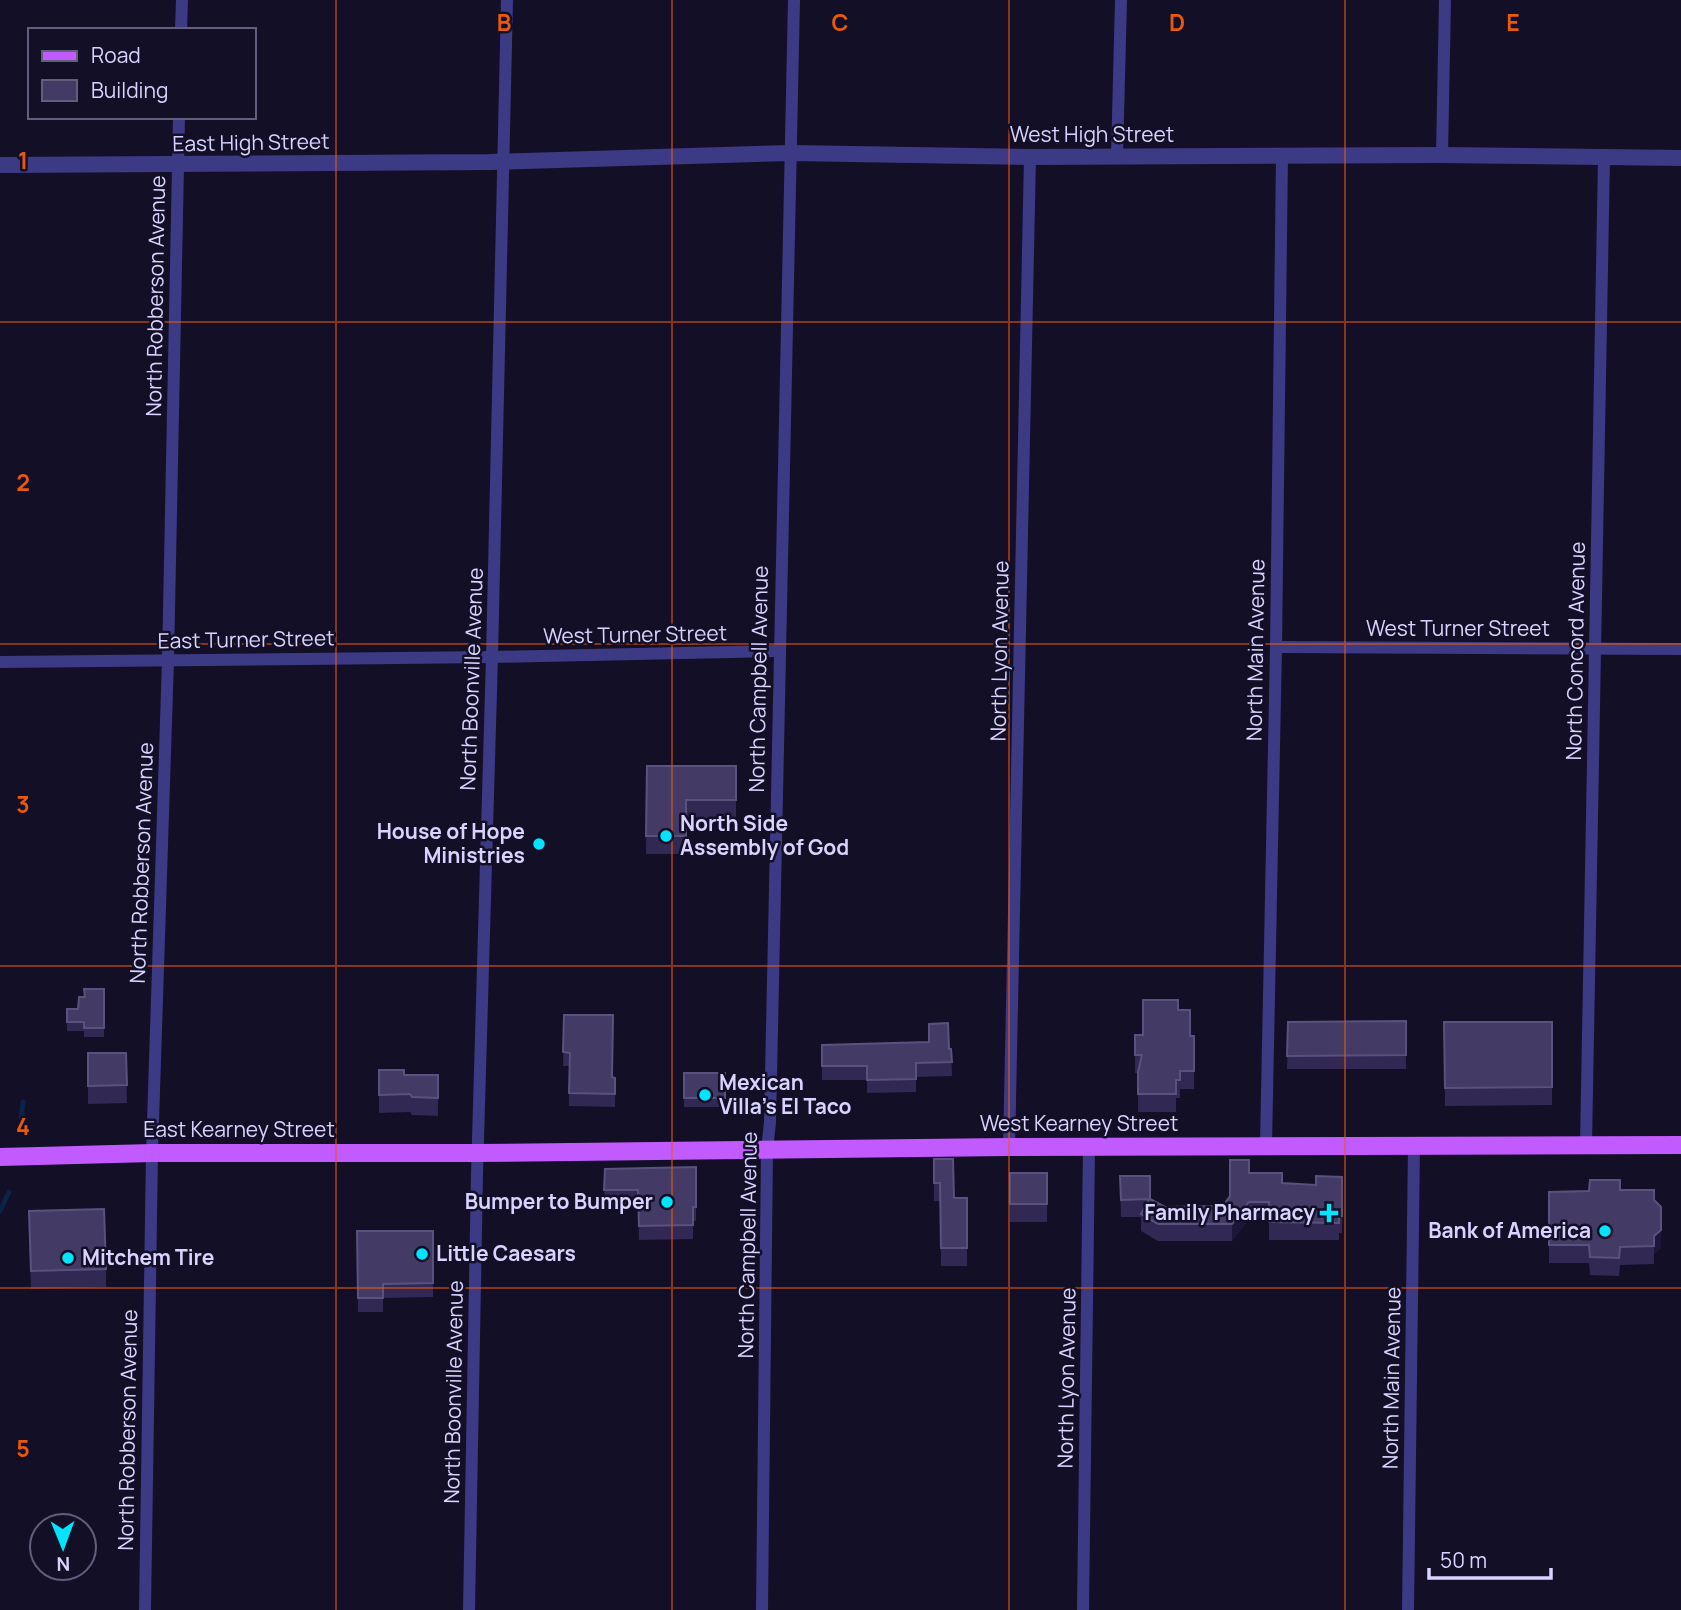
<svg xmlns="http://www.w3.org/2000/svg" width="1681" height="1610" font-family="Manrope,sans-serif">
<style>
.lines{fill:none;stroke-linecap:round;stroke-linejoin:round}
.stream{stroke:#0c2248;stroke-width:5}
.minor{stroke:#3d3a85;stroke-width:12}
.tertiary{stroke:#3d3a85;stroke-width:16}
.primary{stroke:#c25bff;stroke-width:18}
.wall{fill:#312854}
.shaded-wall{fill:#1d163a}
.building{fill:#433a66;stroke:#5a527e;stroke-width:2}
.grid{fill:none;stroke:#e8590c;stroke-width:2;stroke-opacity:0.55}
.poi-dot{fill:#00e5ff;stroke:#130f26;stroke-width:2.5}
.labels{text-anchor:middle;stroke-width:5;stroke-linejoin:round;paint-order:stroke}
.street-label{font-size:21px;fill:#d9d4ff;stroke:#130f26}
.poi-label{font-size:21px;font-weight:bold;fill:#d9d4ff;stroke:#130f26;text-anchor:start}
.grid-label{font-size:23px;text-anchor:middle;font-weight:bold;fill:#e8590c;stroke:#130f26;stroke-width:5;stroke-linejoin:round;paint-order:stroke}
</style>
<rect width="100%" height="100%" fill="#130f26"/>
<g class="lines">
<!-- stream -->
<g class="stream">
<polyline points="21,1120 23,1102"/>
<polyline points="0,1211 9,1192"/>
</g>
<!-- minor -->
<g class="minor">
<polyline points="181,30 182,0"/>
<polyline points="1442,155 1445,0"/>
<polyline points="1117,156 1121,0"/>
<polyline points="1276,647 1681,649"/>
<polyline points="0,662 492,657 779,651"/>
<polyline points="1266,1145 1276,647 1282,155"/>
<polyline points="1586,1145 1604,158"/>
<polyline points="1009,1147 1030,157"/>
<polyline points="145,1610 152,1153 168,660 179,117"/>
<polyline points="469,1610 477,1174 492,657 507,0"/>
<polyline points="762,1610 767,1150 770,1122 794,0"/>
<polyline points="1083,1610 1089,1147"/>
<polyline points="1408,1610 1414,1146"/>
</g>
<!-- tertiary -->
<polyline class="tertiary" points="0,165 489,162 791,153 1030,157 1442,155 1681,158"/>
<!-- primary -->
<polyline class="primary" points="0,1157 152,1153 477,1153 1009,1147 1681,1145"/>
</g>
<!-- wall -->
<g class="wall">
<polygon points="647,766 736,766 736,818 686,818 686,854 646,854"/>
<polygon points="104,989 104,1037 84,1037 84,1031 67,1031 67,1009 78,1009 85,997"/>
<polygon points="1178,1010 1190,1036 1194,1036 1194,1089 1180,1089 1180,1098 1176,1098 1176,1112 1138,1112 1138,1073 1135,1073 1135,1035 1143,1035"/>
<polygon points="564,1015 612,1077 615,1078 615,1107 569,1106 569,1066 563,1066"/>
<polygon points="1406,1021 1406,1069 1287,1069 1288,1022"/>
<polygon points="1444,1022 1552,1022 1552,1105 1445,1106"/>
<polygon points="822,1045 951,1049 952,1076 916,1077 916,1092 867,1093 867,1080 822,1080"/>
<polygon points="88,1053 126,1053 127,1103 88,1104"/>
<polygon points="379,1070 404,1075 438,1093 438,1116 412,1115 410,1112 379,1113"/>
<rect x="684" y="1073" width="41" height="34"/>
<polygon points="934,1159 954,1198 967,1198 967,1266 941,1266 940,1201 934,1201"/>
<polygon points="696,1167 696,1221 693,1221 693,1239 639,1240 638,1204 604,1204 605,1169"/>
<rect x="1010" y="1173" width="37" height="49"/>
<polygon points="1249,1173 1282,1183 1316,1185 1342,1177 1342,1233 1339,1233 1339,1240 1269,1240 1269,1219 1249,1219 1232,1241 1158,1241 1141,1231 1141,1217 1121,1217 1120,1176 1150,1199 1165,1207 1223,1206"/>
<polygon points="1620,1190 1654,1200 1661,1248 1654,1254 1654,1264 1620,1265 1619,1276 1590,1275 1589,1263 1549,1263 1549,1192"/>
<polygon points="29,1229 106,1269 106,1287 31,1289"/>
<polygon points="357,1231 433,1231 433,1297 383,1298 383,1312 358,1312"/>
</g>
<!-- shaded-wall -->
<g class="shaded-wall">
<polygon points="1249,1202 1249,1219 1232,1241 1232,1224"/>
<polygon points="1661,1230 1661,1248 1654,1254 1654,1264 1654,1236"/>
</g>
<!-- building -->
<g class="building">
<polygon points="647,766 736,766 736,800 686,800 686,836 646,836"/>
<polygon points="84,989 104,989 104,1028 84,1028 84,1022 67,1022 67,1009 78,1009 79,997 85,997"/>
<polygon points="1143,1000 1178,1000 1178,1010 1190,1010 1190,1036 1194,1036 1194,1071 1180,1071 1180,1080 1176,1080 1176,1094 1138,1094 1138,1072 1142,1055 1135,1055 1135,1035 1143,1035"/>
<polygon points="564,1015 613,1015 612,1077 615,1078 615,1094 569,1093 570,1053 563,1052"/>
<polygon points="1406,1021 1406,1055 1287,1056 1288,1022"/>
<polygon points="1444,1022 1552,1022 1552,1087 1445,1088"/>
<polygon points="948,1023 949,1049 951,1049 952,1062 916,1063 916,1079 867,1080 867,1066 822,1066 822,1045 929,1042 929,1024"/>
<polygon points="88,1053 126,1053 127,1085 88,1086"/>
<polygon points="379,1070 404,1070 404,1075 438,1075 438,1098 412,1097 410,1094 379,1095"/>
<rect x="684" y="1073" width="41" height="25"/>
<polygon points="934,1159 953,1159 954,1198 967,1198 967,1248 941,1248 940,1183 934,1183"/>
<polygon points="1230,1160 1249,1160 1249,1173 1282,1173 1282,1183 1316,1185 1316,1176 1342,1177 1342,1216 1339,1216 1339,1223 1269,1222 1269,1202 1249,1202 1232,1224 1158,1224 1141,1214 1149,1199 1121,1200 1120,1176 1150,1176 1150,1199 1165,1207 1223,1206 1230,1196"/>
<polygon points="696,1167 696,1207 693,1207 693,1225 639,1226 638,1190 604,1190 605,1169"/>
<rect x="1010" y="1173" width="37" height="31"/>
<polygon points="1590,1180 1620,1180 1620,1190 1654,1190 1654,1200 1661,1207 1661,1230 1654,1236 1654,1246 1620,1247 1619,1258 1590,1257 1589,1245 1549,1245 1549,1192 1589,1191"/>
<polygon points="104,1209 106,1269 31,1271 29,1211"/>
<polygon points="357,1231 433,1231 433,1283 383,1284 383,1298 358,1298"/>
</g>
<!-- grid -->
<path class="grid" d="M336 0V1610M672 0V1610M1009 0V1610M1345 0V1610M0 322H1681M0 644H1681M0 966H1681M0 1288H1681"/>
<!-- markers -->
<g class="poi-dot">
<circle cx="666" cy="836" r="7"/>
<circle cx="539" cy="844" r="7"/>
<circle cx="705" cy="1095" r="7"/>
<circle cx="667" cy="1202" r="7"/>
<path d="M1325.5 1202.5h7v7h7v7h-7v7h-7v-7h-7v-7h7z"/>
<circle cx="1605" cy="1231" r="7"/>
<circle cx="422" cy="1254" r="7"/>
<circle cx="68" cy="1258" r="7"/>
</g>
<g class="labels">
<!-- street labels -->
<g class="street-label">
<text x="1092" y="142">West High Street</text>
<text transform="translate(251 143) rotate(-1)" y="7">East High Street</text>
<text transform="translate(156 296) rotate(-89)" y="7">North Robberson Avenue</text>
<text x="1458" y="636">West Turner Street</text>
<text transform="translate(635 635) rotate(-1)" y="7">West Turner Street</text>
<text transform="translate(246 640) rotate(-1)" y="7">East Turner Street</text>
<text transform="translate(1256 650) rotate(-89)" y="7">North Main Avenue</text>
<text transform="translate(1000 651) rotate(-89)" y="7">North Lyon Avenue</text>
<text transform="translate(1576 651) rotate(-89)" y="7">North Concord Avenue</text>
<text transform="translate(472 679) rotate(-88)" y="7">North Boonville Avenue</text>
<text transform="translate(759 679) rotate(-89)" y="7">North Campbell Avenue</text>
<text transform="translate(142 863) rotate(-88)" y="7">North Robberson Avenue</text>
<text x="1079" y="1131">West Kearney Street</text>
<text x="239" y="1137">East Kearney Street</text>
<text transform="translate(748 1245) rotate(-89)" y="7">North Campbell Avenue</text>
<text transform="translate(1067 1378) rotate(-89)" y="7">North Lyon Avenue</text>
<text transform="translate(1392 1378) rotate(-89)" y="7">North Main Avenue</text>
<text transform="translate(454 1392) rotate(-89)" y="7">North Boonville Avenue</text>
<text transform="translate(128 1430) rotate(-89)" y="7">North Robberson Avenue</text>
</g>
<!-- poi labels -->
<g class="poi-label">
<text x="680" y="831">North Side<tspan x="680" dy="24">Assembly of God</tspan></text>
<text x="525" y="839" text-anchor="end">House of Hope<tspan x="525" dy="24">Ministries</tspan></text>
<text x="719" y="1090">Mexican<tspan x="719" dy="24">Villa's El Taco</tspan></text>
<text x="653" y="1209" text-anchor="end">Bumper to Bumper</text>
<text x="1315" y="1220" text-anchor="end">Family Pharmacy</text>
<text x="1591" y="1238" text-anchor="end">Bank of America</text>
<text x="436" y="1261">Little Caesars</text>
<text x="82" y="1265">Mitchem Tire</text>
</g>
</g>
<g class="grid-label">
<text x="504" y="31">B</text>
<text x="840" y="31">C</text>
<text x="1177" y="31">D</text>
<text x="1513" y="31">E</text>
<text x="23" y="169">1</text>
<text x="23" y="491">2</text>
<text x="23" y="813">3</text>
<text x="23" y="1135">4</text>
<text x="23" y="1457">5</text>
</g>
<!-- legend -->
<rect x="28" y="28" width="228" height="91" fill="#130f26" stroke="#625e7d" stroke-width="2"/>
<rect x="42" y="51" width="35" height="10" fill="#c25bff" stroke="#625e7d" stroke-width="2"/>
<text x="91" y="63" font-size="21" fill="#d9d4ff">Road</text>
<rect x="42" y="80" width="35" height="21" fill="#433a66" stroke="#625e7d" stroke-width="2"/>
<text x="91" y="98" font-size="21" fill="#d9d4ff">Building</text>
<!-- north arrow -->
<g transform="translate(63 1547) rotate(179)"><circle r="33" fill="#130f26" stroke="#625e7d" stroke-width="2"/>
<path d="M0-5L12 26L0 18L-12 26Z" fill="#00e5ff"/>
<text y="-10" font-size="19" font-weight="bold" text-anchor="middle" fill="#d9d4ff">N</text>
</g>
<!-- scale -->
<path d="M1429 1568v10h122v-10" fill="none" stroke="#d9d4ff" stroke-width="3.5"/>
<text x="1440" y="1568" font-size="21" fill="#d9d4ff" stroke="#130f26" stroke-width="5" paint-order="stroke">50 m</text>
</svg>
